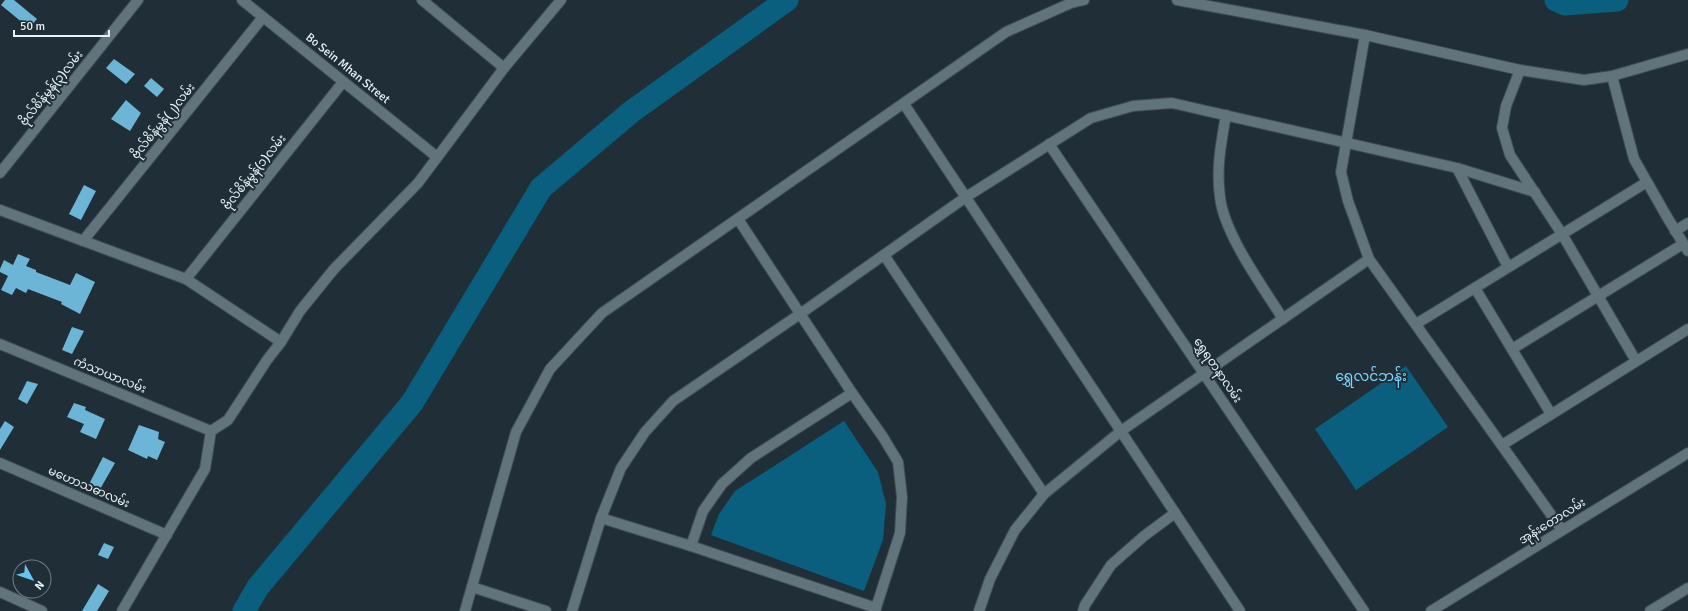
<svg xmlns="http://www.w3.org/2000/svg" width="1688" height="611" font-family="Signika,'Noto Sans Myanmar',sans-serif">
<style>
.water{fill:#095f7d}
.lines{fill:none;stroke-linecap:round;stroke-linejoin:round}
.river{stroke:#095f7d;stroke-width:23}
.building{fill:#6cb5d6}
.minor-casing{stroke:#3e4c52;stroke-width:12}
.tertiary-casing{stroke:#3e4c52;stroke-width:12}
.minor{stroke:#61737b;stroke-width:10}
.tertiary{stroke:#61737b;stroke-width:10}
.labels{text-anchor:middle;stroke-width:4;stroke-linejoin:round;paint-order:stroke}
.street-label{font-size:12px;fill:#e8f2f7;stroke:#202f37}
.quarter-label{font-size:14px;fill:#7fd5fc;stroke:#202f37}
</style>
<rect width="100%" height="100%" fill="#202f37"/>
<!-- water -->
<g class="water">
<polygon points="1406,366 1448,427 1356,490 1315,429"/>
<polygon points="844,421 878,472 886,504 883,540 864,591 711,535 719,514 735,491"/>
</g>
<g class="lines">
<!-- river -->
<g class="river">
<polyline points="1556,0 1565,4 1617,0"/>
<polyline points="244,611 258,587 412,403 541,188 631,112 787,0"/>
</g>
</g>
<!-- building -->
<g class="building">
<polygon points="5,0 14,0 37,19 29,28 1,5"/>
<polygon points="114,59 135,74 126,84 106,68"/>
<polygon points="151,78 164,89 157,97 144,86"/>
<polygon points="126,100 141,113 130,131 111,119"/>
<polygon points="84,185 96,191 81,220 69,214"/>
<polygon points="18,254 30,259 26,266 36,270 36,272 70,285 76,273 95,282 80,314 61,304 62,302 28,289 26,293 16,288 12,295 1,290 8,276 0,272 0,269 4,260 13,265"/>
<polygon points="72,327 84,331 72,354 62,350"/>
<polygon points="27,381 38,384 27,404 18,399"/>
<polygon points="74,403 86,407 85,410 105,419 96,439 80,432 84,424 67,417"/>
<polygon points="5,421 14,427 0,450 0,429"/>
<polygon points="139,425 159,432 158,439 165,442 157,460 148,456 147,459 128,450"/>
<polygon points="103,457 115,463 99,491 88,486"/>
<polygon points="104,543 114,547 108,559 98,555"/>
<polygon points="98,584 109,591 97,611 82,611"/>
</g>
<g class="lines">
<defs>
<g id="minor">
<polyline points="242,0 437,157"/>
<polyline points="422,0 504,68"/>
<polyline points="1177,0 1365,35 1520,70 1584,80 1612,76 1688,54"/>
<polyline points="1365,35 1341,172 1348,201 1369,259 1562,530"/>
<polyline points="1520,70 1506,106 1502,128 1510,155 1562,234 1636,361"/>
<polyline points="1612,76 1634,159 1667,217 1688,251"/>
<polyline points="904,104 1240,611"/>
<path d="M1226 115C1221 143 1216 169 1220 197 1224 234 1263 287 1283 319"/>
<polyline points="1049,144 1364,611"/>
<polyline points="1457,168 1508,267"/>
<polyline points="0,173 138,0"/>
<polyline points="0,210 186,279 281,342"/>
<polyline points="738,219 852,393 883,437 898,462 902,497 900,533 875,611"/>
<polyline points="1675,231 1688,223"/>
<polyline points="83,241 263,17"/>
<polyline points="884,255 1044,494"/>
<polyline points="186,279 343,82"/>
<polyline points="1475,288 1551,414"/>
<polyline points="1416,324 1647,182"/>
<polyline points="0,344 211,431"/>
<polyline points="1512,349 1683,244"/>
<polyline points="1502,445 1688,329"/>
<polyline points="0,463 167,535"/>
<polyline points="601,518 691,546 876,608"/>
<polyline points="691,546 703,511 722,484 751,458 852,393"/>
<polyline points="472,587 546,611"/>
<polyline points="0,592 42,611"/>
<polyline points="122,611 205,469 211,431 228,420 267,360 281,342 300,311 334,269 418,183 504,68 561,0"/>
<polyline points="465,611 516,432 550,369 602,313 1006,32 1071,3 1084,0"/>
<polyline points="572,611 601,518 621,468 645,432 673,401 800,314 966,197 1091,118 1133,106 1172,103 1457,168 1535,192"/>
<polyline points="979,611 990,579 1015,530 1044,494 1121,431 1369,259"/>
<polyline points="1083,611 1085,605 1111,565 1144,536 1175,513"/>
<polyline points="1650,611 1688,588"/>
</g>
<polyline id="tertiary" points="1431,611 1688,453"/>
</defs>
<!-- minor casing -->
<use href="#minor" class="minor-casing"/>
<!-- tertiary casing -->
<use href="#tertiary" class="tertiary-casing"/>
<!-- minor -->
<use href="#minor" class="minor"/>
<!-- tertiary -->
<use href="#tertiary" class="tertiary"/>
</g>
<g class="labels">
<!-- street labels -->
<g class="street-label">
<text transform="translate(348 68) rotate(39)" y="4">Bo Sein Mhan Street</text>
<text transform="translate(51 88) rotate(-51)" y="4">ဗိုလ်စိန်မွန်(၃)လမ်း</text>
<text transform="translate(163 121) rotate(-51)" y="4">ဗိုလ်စိန်မွန်(၂)လမ်း</text>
<text transform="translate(254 172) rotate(-51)" y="4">ဗိုလ်စိန်မွန်(၁)လမ်း</text>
<text transform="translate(1218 370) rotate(56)" y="4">ရွှေရတနာလမ်း</text>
<text transform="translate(110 375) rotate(22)" y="4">ကံသာယာလမ်း</text>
<text transform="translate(89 487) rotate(23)" y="4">မဟောသဓာလမ်း</text>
<text transform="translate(1552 521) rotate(-32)" y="4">အုန်းတောလမ်း</text>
</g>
<!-- quarter labels -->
<g class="quarter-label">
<text x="1371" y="381">ရွှေလင်ဘန်း</text>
</g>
</g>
<!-- north arrow -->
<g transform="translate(32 579) rotate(130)"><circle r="19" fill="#202f37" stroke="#707d84"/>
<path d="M0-3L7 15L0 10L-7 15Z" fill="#65c5ee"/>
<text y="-6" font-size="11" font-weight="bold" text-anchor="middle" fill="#e8f2f7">N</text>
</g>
<!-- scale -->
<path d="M14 30v6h95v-6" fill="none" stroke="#e8f2f7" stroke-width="2"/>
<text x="20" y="30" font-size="12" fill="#e8f2f7" stroke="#202f37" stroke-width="3" paint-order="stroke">50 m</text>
</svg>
